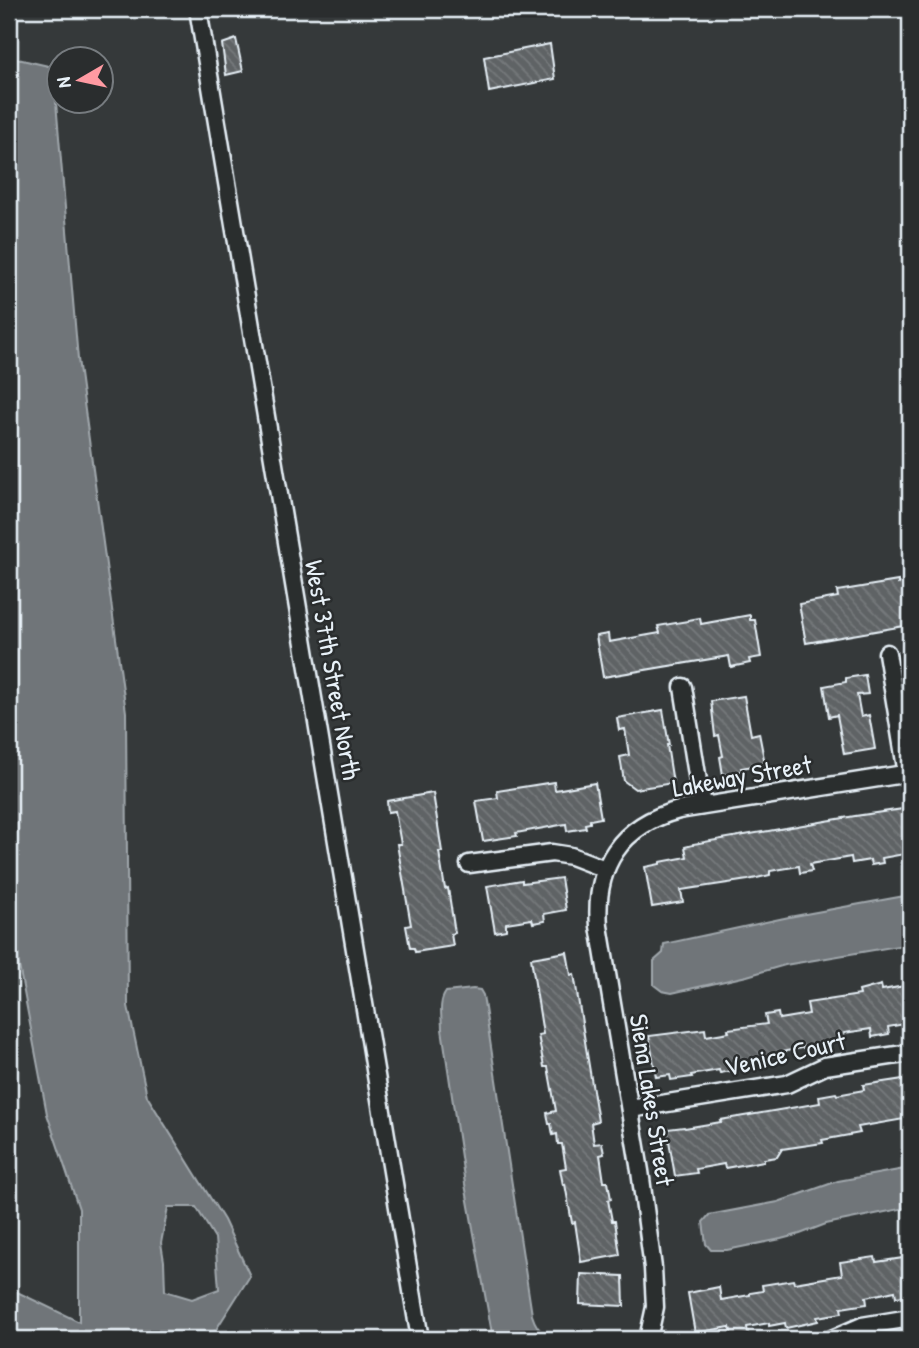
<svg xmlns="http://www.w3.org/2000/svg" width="919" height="1348" font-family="'Patrick Hand',sans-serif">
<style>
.water{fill:#707579;stroke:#a0a7ac;stroke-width:2;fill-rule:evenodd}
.building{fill:url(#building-back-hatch);stroke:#e8f1f8;stroke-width:2}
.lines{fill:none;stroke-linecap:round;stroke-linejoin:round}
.minor-casing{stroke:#e8f1f8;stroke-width:21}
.minor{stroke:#2a2d2e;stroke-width:16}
.labels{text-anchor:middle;stroke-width:5;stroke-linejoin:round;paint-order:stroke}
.street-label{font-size:26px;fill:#e8f1f8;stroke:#2a2d2e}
</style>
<defs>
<pattern id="building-back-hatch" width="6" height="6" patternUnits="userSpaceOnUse" patternTransform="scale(1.75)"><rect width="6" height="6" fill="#5f6365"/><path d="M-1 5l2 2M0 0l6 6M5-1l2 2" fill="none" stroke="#767a7c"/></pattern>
</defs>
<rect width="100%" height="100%" fill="#35393a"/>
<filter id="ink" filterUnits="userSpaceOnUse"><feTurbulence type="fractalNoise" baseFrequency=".0143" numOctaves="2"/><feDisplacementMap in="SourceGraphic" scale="14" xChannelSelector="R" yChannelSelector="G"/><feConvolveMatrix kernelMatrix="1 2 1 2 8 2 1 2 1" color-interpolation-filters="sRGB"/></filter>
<g filter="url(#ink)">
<!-- water -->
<g class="water">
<path d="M9 57 53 67 78 359 126 712 128 1006 147 1096 224 1220 250 1276 210 1339H9V1281L17 1292 79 1322V1209L47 1114 9 913ZM168 1207H196L215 1238 219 1289 192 1299 165 1291 164 1261 161 1243Z"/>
<polygon points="910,895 910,944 785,965 747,976 672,993 662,991 654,985 654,961 663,953 664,944 789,917"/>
<path d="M473 989 480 990 483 995 532 1315C539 1338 551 1337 573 1339H493L465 1184 442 1029C442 1017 438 1003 446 992Z"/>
<polygon points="910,1168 910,1207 826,1224 800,1234 781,1239 727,1250 711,1250 706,1244 703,1222 709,1215 778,1202 838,1181"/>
</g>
<!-- building -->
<g class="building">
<polygon points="236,39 243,71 226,75 222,44"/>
<polygon points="550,44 555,79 489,92 484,57"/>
<polygon points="898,581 898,584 907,582 910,600 910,625 806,643 799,604 838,597 837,591"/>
<polygon points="750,615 750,620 755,620 761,657 749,659 750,663 731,667 729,656 603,677 596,636 608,634 609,642 660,633 658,626 688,621 688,620 700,618 701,624"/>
<polygon points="865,675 868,694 857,695 861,717 869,715 875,749 844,754 837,715 829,717 824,686 846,682 846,678"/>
<polygon points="744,696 751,735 759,733 765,764 741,768 742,771 723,775 720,757 723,756 719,735 715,736 711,701"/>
<polygon points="663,710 669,745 667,745 673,783 635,789 624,781 620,757 629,755 625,729 619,730 617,718"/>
<polygon points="554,782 555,790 595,783 601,818 590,820 590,823 585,824 586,828 567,831 566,824 516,833 517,836 483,841 476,801 498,798 497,791"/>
<polygon points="433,793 442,852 439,852 445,889 448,888 455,933 451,934 453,946 415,952 414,948 410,948 406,926 411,925 397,844 401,844 395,811 388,812 387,801"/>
<polygon points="910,808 910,853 882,858 883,863 871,865 870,860 852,863 851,857 810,864 812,871 800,873 799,866 770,871 770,875 748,880 681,890 683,902 652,907 645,867 660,864 660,862 687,857 685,847 693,845 693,844 855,816"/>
<polygon points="561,878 566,910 544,914 545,921 533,923 532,919 506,923 506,930 495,932 487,886 522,880 522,883"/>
<polygon points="567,952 571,975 574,974 598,1121 591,1123 594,1144 602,1143 604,1154 600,1155 604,1182 608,1182 611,1199 608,1200 612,1221 615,1221 620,1255 581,1262 575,1222 572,1223 565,1184 563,1185 560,1169 566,1168 562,1144 558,1144 557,1134 553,1135 551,1124 549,1124 547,1113 556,1111 548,1067 544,1067 538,1035 543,1034 531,958"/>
<polygon points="881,985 882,990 910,985 910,1023 888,1027 889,1034 872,1037 871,1029 844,1033 845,1039 782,1052 783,1054 768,1057 769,1063 758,1064 758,1062 731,1067 731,1071 720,1073 719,1070 691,1075 692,1077 671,1080 670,1075 656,1077 649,1036 705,1029 706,1036 729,1032 728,1029 767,1024 765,1015 778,1013 779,1019 809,1014 807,1003 860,995 859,991"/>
<polygon points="910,1078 910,1118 858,1127 860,1133 822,1140 823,1143 782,1149 777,1157 764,1159 764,1161 725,1168 724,1164 696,1169 697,1173 675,1176 667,1129 684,1127 685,1128 721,1122 720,1120 820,1103 819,1096 836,1093 837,1095 864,1090 863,1085"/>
<polygon points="875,1257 876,1262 910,1257 910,1295 896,1297 895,1291 866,1297 867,1304 841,1308 842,1313 817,1317 818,1321 786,1328 785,1323 769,1326 769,1323 747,1327 748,1335 732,1337 730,1327 695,1333 688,1293 719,1287 721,1300 750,1295 750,1293 763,1291 762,1285 793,1280 794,1283 842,1275 840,1262"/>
<polygon points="581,1274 623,1276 624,1306 580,1304"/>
</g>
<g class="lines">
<defs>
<g id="minor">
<polyline points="198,9 420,1339"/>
<polyline points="887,653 907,774"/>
<polyline points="683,687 702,806"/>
<polyline points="469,864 552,853 571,856 605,869"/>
<polyline points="630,1109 787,1084 825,1066 910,1053"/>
<path d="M648 1339 655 1307 653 1268 640 1171 599 926C594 866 621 825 679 810L910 773"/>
<polyline points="832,1339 862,1326 910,1318"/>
</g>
</defs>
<!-- minor casing -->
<use href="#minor" class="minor-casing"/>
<!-- minor -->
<use href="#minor" class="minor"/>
</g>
</g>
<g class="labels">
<!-- street labels -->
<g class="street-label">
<text transform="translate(333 670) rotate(80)" y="9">West 37th Street North</text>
<text transform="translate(742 776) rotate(-10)" y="9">Lakeway Street</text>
<text transform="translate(785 1054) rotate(-13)" y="9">Venice Court</text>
<text transform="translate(652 1100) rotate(81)" y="9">Siena Lakes Street</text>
</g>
</g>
<!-- margin -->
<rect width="919" height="1348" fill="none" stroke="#2a2d2e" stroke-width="35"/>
<rect x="18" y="18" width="884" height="1313" fill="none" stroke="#e8f1f8" stroke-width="2.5" filter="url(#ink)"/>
<!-- north arrow -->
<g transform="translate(80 80) rotate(261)"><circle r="33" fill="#2a2d2e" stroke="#767b7f" stroke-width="2"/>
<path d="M0-5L12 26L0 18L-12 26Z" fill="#ff9aa2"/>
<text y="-10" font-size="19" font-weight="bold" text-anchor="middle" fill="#e8f1f8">N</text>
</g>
</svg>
